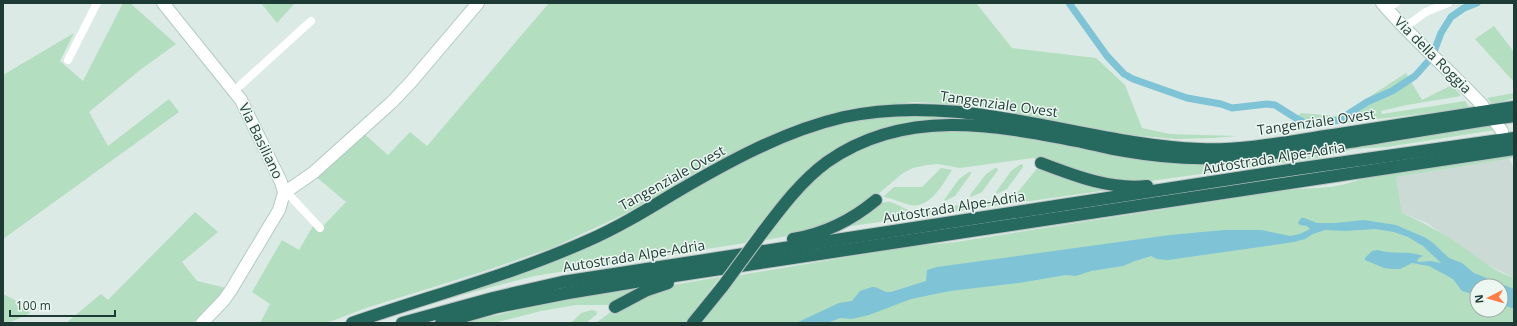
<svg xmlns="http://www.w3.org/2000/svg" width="1517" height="326" font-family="'Open Sans',sans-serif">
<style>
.built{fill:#cbdad4}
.green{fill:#b3dec0;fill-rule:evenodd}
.water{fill:#7ec4d6}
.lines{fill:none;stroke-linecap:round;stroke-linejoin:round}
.canal{stroke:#7ec4d6;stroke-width:7}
.secondary-casing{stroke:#afcbc2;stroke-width:14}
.highway-casing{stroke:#bbc4c2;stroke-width:14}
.street{stroke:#fff;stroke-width:8}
.secondary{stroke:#fff;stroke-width:12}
.highway{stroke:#26695f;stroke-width:12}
.highway-bridge-casing{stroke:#bbc4c2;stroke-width:14;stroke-linecap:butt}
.highway-bridge{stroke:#26695f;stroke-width:12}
.labels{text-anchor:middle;stroke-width:3;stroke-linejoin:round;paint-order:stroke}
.street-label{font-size:14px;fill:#1d3b34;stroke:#edf7f2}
</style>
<rect width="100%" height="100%" fill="#dceae5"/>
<!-- built -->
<polygon class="built" points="1509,159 1514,168 1514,278 1482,262 1460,246 1427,223 1402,213 1396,177"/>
<!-- green -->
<g class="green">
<polygon points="123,3 130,3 176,44 140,70 89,112 108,146 169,99 179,112 3,239 3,75 74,33 60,61 83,81"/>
<polygon points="261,3 295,3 277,23"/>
<polygon points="549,3 976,3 1012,48 1096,58 1125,85 1142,128 1170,134 1237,136 1214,138 1175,139 1131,135 986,108 934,103 915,102 848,109 803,122 760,140 700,170 627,213 554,247 485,271 366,308 327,323 260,323 270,304 252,292 282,240 299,250 317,219 323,226 346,202 314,175 362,132 388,155 410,132 427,146"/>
<polygon points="1494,26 1514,52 1514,82 1475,39"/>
<polygon points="1406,73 1422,100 1452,85 1461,96 1407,105 1381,111 1382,114 1465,101 1470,108 1287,130 1301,113 1335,116 1343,115 1366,99"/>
<polygon points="1514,93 1514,98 1493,105 1487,98"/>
<polygon points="902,115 934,115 1005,124 861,137 833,151 809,169 786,192 745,243 534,276 409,309 529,268 736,163 790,139 844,122"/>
<polygon points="1488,123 1495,130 1387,147 1354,149 1318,158 1143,182 1115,182 1033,158 960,168 938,164 927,165 913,168 903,173 863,207 839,220 792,235 761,241 823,168 859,147 916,131 982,129 1115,153"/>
<path d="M1514 154V157L1509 159 1396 177 1402 213C1423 222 1440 232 1459 244 1477 257 1493 271 1514 278V323H698L735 276 906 247 956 242 1286 190C1301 188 1314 189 1328 187 1342 186 1355 181 1368 177ZM1477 286H1501V310H1477Z"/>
<polygon points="1021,164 1023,165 1023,167 1007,189 997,194 996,192 1011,171"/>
<path d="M1039 166 1108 190 837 228C848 222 878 200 890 202 899 204 906 211 916 212L1008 197 1017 193Z"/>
<path d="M941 168 952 170C943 184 930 209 910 205 901 203 893 198 883 197L894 187H922Z"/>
<polygon points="995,168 997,168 998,170 982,192 971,197 970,195 986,174"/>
<polygon points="969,172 971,172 971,174 955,196 945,201 944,200 959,179"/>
<polygon points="195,212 218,232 182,262 197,281 226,288 211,308 192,323 66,323 101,294 108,300"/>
<polygon points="720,277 685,323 596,323 616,308 667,286"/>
<polygon points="637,288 615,302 608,305 576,305 541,311 494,323 462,323 544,304"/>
<path d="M3 294C14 299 22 304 30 313L9 323H3Z"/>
<polygon points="592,310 596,311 597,314 586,323 571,323 581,313"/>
</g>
<!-- water -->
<path class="water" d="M1301 218H1304L1317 223H1335L1364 220 1396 225 1424 237 1432 242 1449 258 1462 263 1474 273 1514 289V309L1501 304V286H1477V293L1472 294 1462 291 1453 279 1429 266 1412 263 1400 269H1393L1384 268 1365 260V258L1372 251 1378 250C1392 255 1408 250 1423 256L1419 258 1417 261 1419 262 1430 261 1441 263 1423 246 1408 237 1394 232 1375 229 1345 231 1325 230 1313 234 1305 239 1294 242 1168 260 1157 259 1151 256 1135 261 1123 266 1091 271 1076 276 1066 275 1019 283 950 291 911 299 869 315 852 319 840 318 827 323H796L839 303 852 301 860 291 872 287H875L886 292H891L926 281 927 270 937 267 1170 235 1224 230H1262L1290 236 1300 234 1310 229 1307 226 1300 225 1298 223Z"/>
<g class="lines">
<!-- canal -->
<polyline class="canal" points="1069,3 1107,56 1124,74 1133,79 1187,98 1221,104 1232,108 1267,104 1275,105 1299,120 1307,124 1315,124 1339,120 1367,102 1392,91 1415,76 1432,57 1441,33 1451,17 1464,8 1477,3"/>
<defs>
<g id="secondary">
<polyline points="163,3 241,100 281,182 284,193 279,210 231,290 224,300 202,323"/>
<path d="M1382 3C1413 40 1451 71 1483 106"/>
<polyline points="1496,123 1502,131"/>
<polyline points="284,193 313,173 392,102 411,82 478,3"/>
</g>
<g id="highway">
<path d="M1041 163C1075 176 1111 190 1147 186"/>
<path d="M762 233C781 208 801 181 827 162 905 107 995 125 1082 142 1096 145 1110 149 1125 151 1154 156 1183 159 1213 158 1257 157 1301 149 1344 143 1401 134 1457 124 1514 116"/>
<path d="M793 239C823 234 852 220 876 200"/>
<polyline points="615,307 647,290 668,283"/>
<path d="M352 323C430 296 511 275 587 241 617 228 645 211 673 194 726 163 783 131 844 117 965 91 1081 144 1200 149 1244 151 1290 141 1333 135 1394 125 1454 116 1514 107"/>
<polyline points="402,323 493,298 562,282 1296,169 1514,138"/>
<polyline points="441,323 497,307 568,293 641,281 1514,149"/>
<polyline points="693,323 723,286"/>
</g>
</defs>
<!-- secondary casing -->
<use href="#secondary" class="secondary-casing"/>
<!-- highway casing -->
<use href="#highway" class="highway-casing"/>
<!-- street -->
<g class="street">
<polyline points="1387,9 1396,3"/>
<polyline points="1405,27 1426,12 1448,3"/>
<polyline points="68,60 97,3"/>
<polyline points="234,91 311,21"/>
<polyline points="284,193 290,196 320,228"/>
</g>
<!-- secondary -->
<use href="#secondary" class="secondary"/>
<!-- highway -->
<use href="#highway" class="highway"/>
<defs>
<polyline id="highway-bridge" points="723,286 762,233"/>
</defs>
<!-- highway-bridge casing -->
<use href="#highway-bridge" class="highway-bridge-casing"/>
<!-- highway-bridge -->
<use href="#highway-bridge" class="highway-bridge"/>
</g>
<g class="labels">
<!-- street labels -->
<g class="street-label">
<text transform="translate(1433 55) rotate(45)" y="5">Via della Roggia</text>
<text transform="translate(999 104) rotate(8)" y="5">Tangenziale Ovest</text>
<text transform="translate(1316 122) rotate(-8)" y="5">Tangenziale Ovest</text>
<text transform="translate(261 141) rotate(64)" y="5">Via Basiliano</text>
<text transform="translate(1274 158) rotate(-9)" y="5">Autostrada Alpe-Adria</text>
<text transform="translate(672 178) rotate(-29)" y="5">Tangenziale Ovest</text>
<text transform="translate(954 207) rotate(-9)" y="5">Autostrada Alpe-Adria</text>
<text transform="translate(634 256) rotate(-9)" y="5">Autostrada Alpe-Adria</text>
</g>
</g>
<!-- border -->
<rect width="1517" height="326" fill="none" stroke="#1d3b34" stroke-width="8"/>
<!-- north arrow -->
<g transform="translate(1489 298) rotate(264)"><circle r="19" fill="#edf7f2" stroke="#9aaca6"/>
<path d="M0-3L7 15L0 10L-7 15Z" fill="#ff7c46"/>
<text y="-6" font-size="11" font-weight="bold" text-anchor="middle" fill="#1d3b34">N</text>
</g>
<!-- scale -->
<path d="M10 310v6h105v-6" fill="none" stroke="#1d3b34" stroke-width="2"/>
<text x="16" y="310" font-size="12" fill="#1d3b34" stroke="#edf7f2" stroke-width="3" paint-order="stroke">100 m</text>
</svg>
